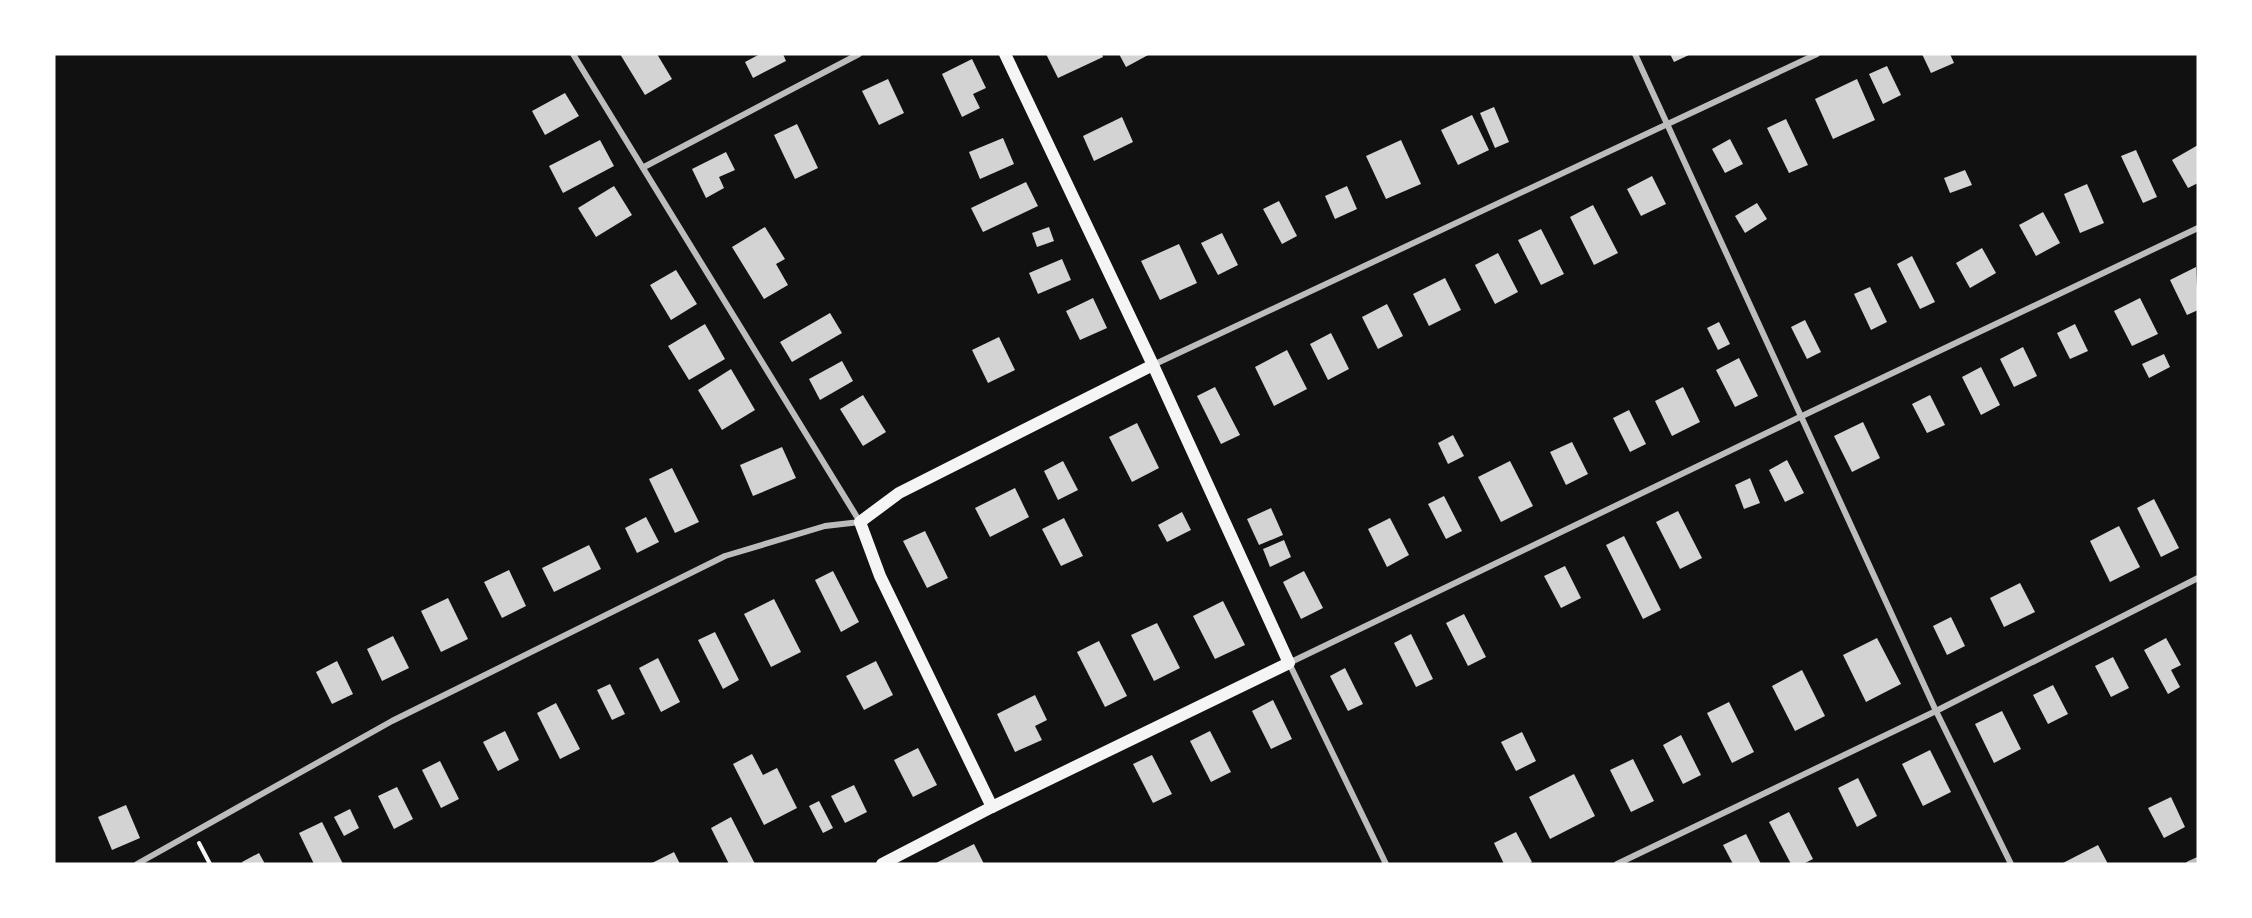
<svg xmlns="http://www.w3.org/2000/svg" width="2252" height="918" font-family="'Sofia Sans Condensed',sans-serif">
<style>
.building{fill:#d3d3d3}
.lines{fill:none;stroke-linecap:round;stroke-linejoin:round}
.path{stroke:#f5f5f5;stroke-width:4}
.minor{stroke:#bcbcbc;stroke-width:6}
.secondary{stroke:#f5f5f5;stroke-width:12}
</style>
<rect width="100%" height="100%" fill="#111"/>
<!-- building -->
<g class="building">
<polygon points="620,54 657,54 672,79 645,95"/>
<polygon points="760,54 783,54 786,61 753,78 745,62"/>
<polygon points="1046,54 1102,54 1103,57 1058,78"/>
<polygon points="1119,54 1150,54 1126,67"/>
<polygon points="1670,54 1691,54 1674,62"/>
<polygon points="1922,54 1950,54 1954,63 1931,73"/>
<polygon points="972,59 986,88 973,94 980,108 962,117 942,74"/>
<polygon points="1887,66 1901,95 1883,104 1869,74"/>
<polygon points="888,79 904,113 879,125 862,91"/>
<polygon points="1857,79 1875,120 1833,139 1815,99"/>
<polygon points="565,93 579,116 545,135 532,111"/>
<polygon points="1494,107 1509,142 1495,148 1480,113"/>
<polygon points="1472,115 1489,150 1458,165 1441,130"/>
<polygon points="1122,117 1133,142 1094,161 1083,136"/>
<polygon points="1786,119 1808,165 1789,173 1767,128"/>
<polygon points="797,124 818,168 795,179 774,135"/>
<polygon points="1003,138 1014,164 980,179 969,152"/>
<polygon points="1730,139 1743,164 1725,173 1712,149"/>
<polygon points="600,140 614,166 563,193 549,166"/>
<polygon points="1401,140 1421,184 1386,199 1366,156"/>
<polygon points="2198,145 2198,183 2188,188 2172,160"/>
<polygon points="2136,150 2157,197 2143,203 2121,156"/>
<polygon points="726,152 735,170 719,177 724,188 706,198 692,169"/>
<polygon points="1965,170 1972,185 1950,193 1944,178"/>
<polygon points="1652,176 1666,204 1641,216 1627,189"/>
<polygon points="1026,182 1038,206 983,232 971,208"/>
<polygon points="2087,184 2104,223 2080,233 2064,194"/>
<polygon points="614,186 632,215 596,237 578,208"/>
<polygon points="1347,186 1357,209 1335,219 1325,196"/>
<polygon points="1279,201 1297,236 1282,244 1263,209"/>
<polygon points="1757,203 1767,219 1745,233 1735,216"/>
<polygon points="1593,205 1618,253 1594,265 1570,217"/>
<polygon points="2043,212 2060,243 2036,256 2019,225"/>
<polygon points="765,227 785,259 776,264 788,285 764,299 732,247"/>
<polygon points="1049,227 1054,241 1037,247 1032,233"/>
<polygon points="1541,229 1564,274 1541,285 1518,240"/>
<polygon points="1222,233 1238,265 1218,275 1201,243"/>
<polygon points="1179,244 1197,283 1160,300 1141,261"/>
<polygon points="1982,248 1996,273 1970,288 1956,263"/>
<polygon points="1498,253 1518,292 1495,304 1475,265"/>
<polygon points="1912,256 1935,302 1920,309 1897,264"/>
<polygon points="1062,259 1071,280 1038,294 1029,273"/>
<polygon points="2196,267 2198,310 2187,315 2170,280"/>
<polygon points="676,270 697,304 671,320 650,285"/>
<polygon points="1445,278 1461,310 1429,326 1413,294"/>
<polygon points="1870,287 1887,322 1871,330 1854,294"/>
<polygon points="1093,298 1107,328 1080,340 1066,311"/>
<polygon points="2140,298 2158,334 2132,346 2114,311"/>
<polygon points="1387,304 1403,336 1378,349 1362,317"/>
<polygon points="830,313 842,333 792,362 780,342"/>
<polygon points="1805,320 1821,352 1807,359 1791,327"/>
<polygon points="1719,322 1730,344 1718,350 1707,328"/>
<polygon points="705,324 725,359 689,380 668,346"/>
<polygon points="2075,324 2088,351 2070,359 2057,333"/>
<polygon points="1331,333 1349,369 1328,380 1310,344"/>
<polygon points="999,337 1015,370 988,383 972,350"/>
<polygon points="2023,347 2037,376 2014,387 2000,359"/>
<polygon points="1287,350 1307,389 1274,406 1255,367"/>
<polygon points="2164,354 2170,367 2149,378 2142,364"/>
<polygon points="1739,358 1758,396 1735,407 1716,370"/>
<polygon points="842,361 853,381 820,400 809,379"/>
<polygon points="1981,367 2000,405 1981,415 1962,377"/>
<polygon points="731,369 755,410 722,430 698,390"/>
<polygon points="1215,387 1240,435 1221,444 1197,396"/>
<polygon points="1683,387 1700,422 1672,436 1655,401"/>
<polygon points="863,395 886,432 863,446 840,409"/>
<polygon points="1930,395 1945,425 1927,433 1912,404"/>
<polygon points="1629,410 1646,444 1630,452 1613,418"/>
<polygon points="1863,422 1880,458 1852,472 1834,436"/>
<polygon points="1137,423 1159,468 1132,482 1109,437"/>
<polygon points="1453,435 1464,456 1448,464 1438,443"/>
<polygon points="1572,442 1588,474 1566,485 1550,452"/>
<polygon points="782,447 796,478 753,496 740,465"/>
<polygon points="1787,460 1804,493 1785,502 1769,470"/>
<polygon points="1063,461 1078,490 1058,500 1044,471"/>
<polygon points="1510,461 1533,506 1501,522 1478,477"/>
<polygon points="672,468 699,522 675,533 649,479"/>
<polygon points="1750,478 1760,503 1744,509 1735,485"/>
<polygon points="1015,488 1029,517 990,537 975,508"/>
<polygon points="1444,496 1462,531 1446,539 1428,504"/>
<polygon points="2154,499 2179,548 2161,557 2137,508"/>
<polygon points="1271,508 1283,535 1259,545 1247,519"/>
<polygon points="1678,511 1702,558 1680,569 1656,522"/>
<polygon points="1182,512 1191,530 1167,542 1158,525"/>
<polygon points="646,517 659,542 637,553 625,528"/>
<polygon points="1064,518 1083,556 1061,566 1042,529"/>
<polygon points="1390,518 1409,555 1387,567 1368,529"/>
<polygon points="2119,526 2140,567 2110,582 2090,541"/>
<polygon points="925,531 948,578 927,588 903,541"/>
<polygon points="1624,536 1661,610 1643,619 1606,545"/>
<polygon points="1284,540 1291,557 1270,567 1263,549"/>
<polygon points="589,545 601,569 554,592 542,568"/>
<polygon points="1565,566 1581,598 1561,608 1544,576"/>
<polygon points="509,570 526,606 502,618 484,582"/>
<polygon points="833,571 859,622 841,632 815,580"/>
<polygon points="1304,571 1323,608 1301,619 1283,582"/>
<polygon points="2020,583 2035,612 2004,627 1990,598"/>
<polygon points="448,598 468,639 441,652 421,611"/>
<polygon points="774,599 801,652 771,667 744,614"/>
<polygon points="1223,601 1245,645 1215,659 1193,616"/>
<polygon points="1464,614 1486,657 1468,666 1446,623"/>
<polygon points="1951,617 1965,646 1947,655 1933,626"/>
<polygon points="1157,623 1180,668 1154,681 1131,635"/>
<polygon points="715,632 739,680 723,689 698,640"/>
<polygon points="1411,634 1433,679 1416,687 1394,643"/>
<polygon points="393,636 409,668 382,681 367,649"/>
<polygon points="1877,638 1901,684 1866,702 1843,655"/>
<polygon points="2166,638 2181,665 2171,670 2180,687 2168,694 2144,650"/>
<polygon points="1099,641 1127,696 1105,707 1077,652"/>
<polygon points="2113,657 2129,688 2111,697 2095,666"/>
<polygon points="658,658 680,702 661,712 639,668"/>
<polygon points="337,661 353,694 332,704 316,672"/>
<polygon points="876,661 893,695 864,710 846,676"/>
<polygon points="1345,668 1363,704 1348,711 1330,676"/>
<polygon points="1802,670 1825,716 1795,731 1772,686"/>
<polygon points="610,684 625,714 612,720 597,690"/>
<polygon points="2053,685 2068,714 2048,724 2033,695"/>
<polygon points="1035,695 1047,720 1035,726 1042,740 1015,752 997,714"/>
<polygon points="1273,700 1292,739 1271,749 1252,711"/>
<polygon points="1729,702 1754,752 1732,763 1707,713"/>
<polygon points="556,703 580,749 560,759 537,713"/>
<polygon points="2002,711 2021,749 1994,763 1975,724"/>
<polygon points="505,731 519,760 498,771 483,742"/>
<polygon points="1210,731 1231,772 1211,782 1190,741"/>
<polygon points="1522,732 1536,761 1516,771 1501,742"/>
<polygon points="1681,735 1701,775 1683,784 1663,745"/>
<polygon points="918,748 937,785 913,797 894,760"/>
<polygon points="1930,750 1951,792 1923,806 1902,764"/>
<polygon points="752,754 763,775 777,768 797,808 764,825 733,764"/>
<polygon points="1152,755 1172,794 1153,803 1133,764"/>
<polygon points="1633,759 1654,801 1631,812 1610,770"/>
<polygon points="440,761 459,799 441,808 422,770"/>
<polygon points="1574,774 1595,816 1550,839 1529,797"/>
<polygon points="1858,778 1877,816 1857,827 1838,788"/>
<polygon points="854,785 867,812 845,823 831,796"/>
<polygon points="397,787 413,819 394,829 378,796"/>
<polygon points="2171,797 2185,827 2164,838 2148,808"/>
<polygon points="819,801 833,828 823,833 809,806"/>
<polygon points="126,805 140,838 112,850 98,817"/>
<polygon points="350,809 359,828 344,836 334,817"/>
<polygon points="1789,812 1813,859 1803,864 1791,864 1769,822"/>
<polygon points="731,817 755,864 729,864 711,828"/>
<polygon points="322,822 343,864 314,864 299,833"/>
<polygon points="1516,832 1532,862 1527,864 1504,864 1494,843"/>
<polygon points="1746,834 1761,864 1733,864 1723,845"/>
<polygon points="974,844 984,864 934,864"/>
<polygon points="2098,845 2108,864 2061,864"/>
<polygon points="674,852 680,864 650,864"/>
<polygon points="259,853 265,864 243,864 242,862"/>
</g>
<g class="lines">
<!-- path -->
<polyline class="path" points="199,843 210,864"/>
<!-- minor -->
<g class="minor">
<polyline points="1635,54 1936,711 2011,864"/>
<polyline points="644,167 859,54"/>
<polyline points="1153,365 1817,54"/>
<polyline points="137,864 392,721 725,556 825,526 860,522 573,54"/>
<polyline points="1386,864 1289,663 1802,416 2198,228"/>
<polyline points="1617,864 1936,711 2198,578"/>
<polyline points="2189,864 2198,860"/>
</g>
<!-- secondary -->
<g class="secondary">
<polyline points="992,807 880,576 860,522 899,493 1153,365"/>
<polyline points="882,864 992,807 1289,663 1153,365 1005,54"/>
</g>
</g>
<!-- border -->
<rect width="2252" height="918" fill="none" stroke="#ffffff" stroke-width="111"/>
</svg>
